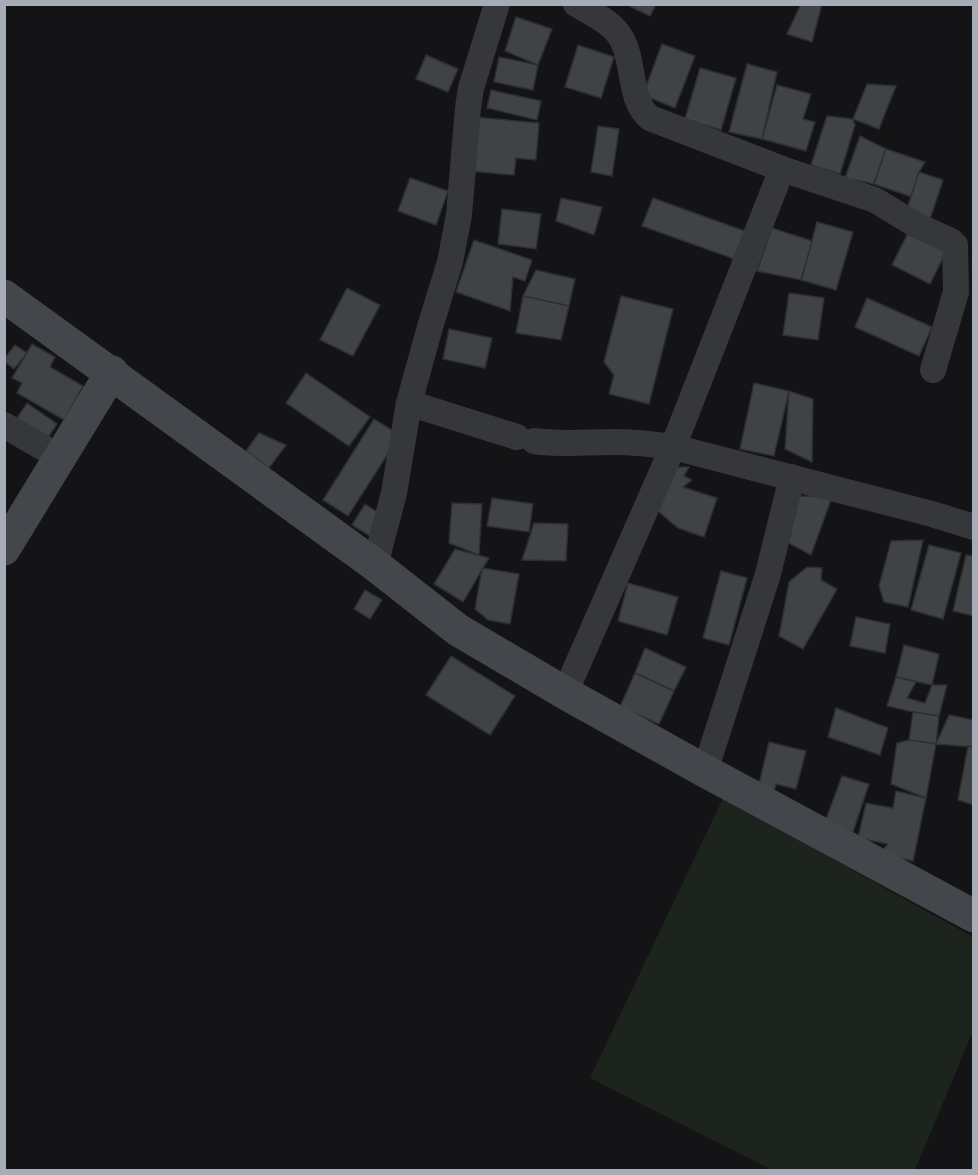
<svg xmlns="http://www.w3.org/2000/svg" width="978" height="1175" font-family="Commissioner,sans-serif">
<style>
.green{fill:#1c241d}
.building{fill:#404346;stroke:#2e2f32;stroke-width:1.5}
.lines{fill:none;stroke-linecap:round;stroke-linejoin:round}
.street{stroke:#35373b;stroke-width:26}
.secondary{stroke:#43464b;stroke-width:33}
</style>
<rect width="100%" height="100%" fill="#141416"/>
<!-- green -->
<polygon class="green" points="723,798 973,937 973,1031 915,1170 772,1170 590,1078"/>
<!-- building -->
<g class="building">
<polygon points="625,4 656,4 650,16"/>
<polygon points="801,4 822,4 812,42 787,34"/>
<polygon points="516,17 552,29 538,65 505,51"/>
<polygon points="662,44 695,56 675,108 643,95"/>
<polygon points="578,45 614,57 601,98 565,87"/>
<polygon points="426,55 458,69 448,92 416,79"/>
<polygon points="499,57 538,65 533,90 494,82"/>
<polygon points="747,64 777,72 762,139 729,132"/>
<polygon points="700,68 736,78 721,130 685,119"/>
<polygon points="867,84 896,86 879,129 853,119"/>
<polygon points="777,85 811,94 803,119 815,122 806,151 762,139"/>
<polygon points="491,90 541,101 537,120 487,108"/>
<polygon points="827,116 853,119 855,125 840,174 811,165"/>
<polygon points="473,117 539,123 536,160 516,158 514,175 469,171"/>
<polygon points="598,126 619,129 612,176 591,172"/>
<polygon points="860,136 886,149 874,184 845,178"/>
<polygon points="886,149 925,162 919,172 912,197 874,184"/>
<polygon points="919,172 943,180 930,219 906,211"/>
<polygon points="410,178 448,191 436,225 398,211"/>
<polygon points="561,198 602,207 594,235 556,221"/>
<polygon points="653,198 747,232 737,260 642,226"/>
<polygon points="502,209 541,214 536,249 498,244"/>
<polygon points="817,222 853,232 836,290 801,280"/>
<polygon points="772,228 812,241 801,280 757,271"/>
<polygon points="910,229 948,248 930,284 892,265"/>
<polygon points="474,240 532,260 525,281 513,277 510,311 456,292"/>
<polygon points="536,270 575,279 569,306 523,296"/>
<polygon points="347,288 380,305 353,356 320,340"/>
<polygon points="789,293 824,298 818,340 783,335"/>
<polygon points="523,296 569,306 561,340 516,333"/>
<polygon points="621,296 673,309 649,404 609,394 614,375 604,362"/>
<polygon points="867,298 932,327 919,356 855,327"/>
<polygon points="449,329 492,338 485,368 443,359"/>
<polygon points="32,344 55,357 50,367 83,386 64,420 17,393 22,383 12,378"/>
<polygon points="15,345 27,353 14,369 4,361 4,359"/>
<polygon points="306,373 370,417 349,446 286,403"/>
<polygon points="754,383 789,391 774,456 740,449"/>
<polygon points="789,391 813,399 812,462 785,449"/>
<polygon points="27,403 57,424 47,439 17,418"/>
<polygon points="374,419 400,435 348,516 323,500"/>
<polygon points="259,433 286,445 269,468 246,451"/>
<polygon points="676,467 689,467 684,476 692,480 683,487 717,498 704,537 678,528 658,511"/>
<polygon points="797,496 832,497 811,555 783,540"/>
<polygon points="492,498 533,504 529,532 487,526"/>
<polygon points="452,503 482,504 479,555 449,543"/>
<polygon points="365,504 383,516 370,536 352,525"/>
<polygon points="534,523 568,524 566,561 522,560"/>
<polygon points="923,540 908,607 884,602 879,586 891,541"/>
<polygon points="929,545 961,553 943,619 911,610"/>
<polygon points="455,549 489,558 463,602 434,584"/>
<polygon points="966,555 974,556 974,616 953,611"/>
<polygon points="807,567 822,568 821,580 837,589 803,649 779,636 789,582"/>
<polygon points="482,568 519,574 510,624 488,620 475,609"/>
<polygon points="721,571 747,578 729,645 703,638"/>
<polygon points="628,583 678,597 667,635 618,621"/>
<polygon points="365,590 382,600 370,619 354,609"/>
<polygon points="856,617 890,624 885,653 850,646"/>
<polygon points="904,645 939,654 932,685 896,677"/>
<polygon points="645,648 686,667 674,691 635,673"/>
<polygon points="451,656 515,696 490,735 426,695"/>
<polygon points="635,673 674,691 659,724 620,707"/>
<polygon points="896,677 916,682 907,698 925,703 932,685 947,685 939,716 913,712 887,706"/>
<polygon points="836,708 888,728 880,755 828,737"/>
<polygon points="913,712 939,716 936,744 909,740"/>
<polygon points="949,715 974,720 974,747 936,744"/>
<polygon points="909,740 936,744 926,798 891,784 897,743"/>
<polygon points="769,742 806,751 796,789 776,784 774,792 758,788"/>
<polygon points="968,746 974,747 974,805 958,800"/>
<polygon points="842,776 869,784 853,832 825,822"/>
<polygon points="896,791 926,798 913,861 879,854 888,844 858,838 866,803 893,808"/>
</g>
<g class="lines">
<!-- street -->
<g class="street">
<polyline points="782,169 875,200 916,225 951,241 955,245 956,292 933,370"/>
<polyline points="409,403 517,437"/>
<polyline points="4,425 61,458"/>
<path d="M534 441C563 445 585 442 613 442 633 442 653 444 673 447L932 514 974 527"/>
<polyline points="375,565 394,493 409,403 430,327 450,262 459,215 468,108 471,88 497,4"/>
<path d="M565 693 673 447 782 169 650 118C626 99 637 54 616 31 606 19 589 12 576 4"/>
<polyline points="705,771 768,574 792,477"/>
</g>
<!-- secondary -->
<g class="secondary">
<polyline points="4,296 375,565 458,630 565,693 705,771 974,916"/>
<polyline points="4,549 112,372"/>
</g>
</g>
<!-- border -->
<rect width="978" height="1175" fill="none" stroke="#a6adb6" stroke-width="12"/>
</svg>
